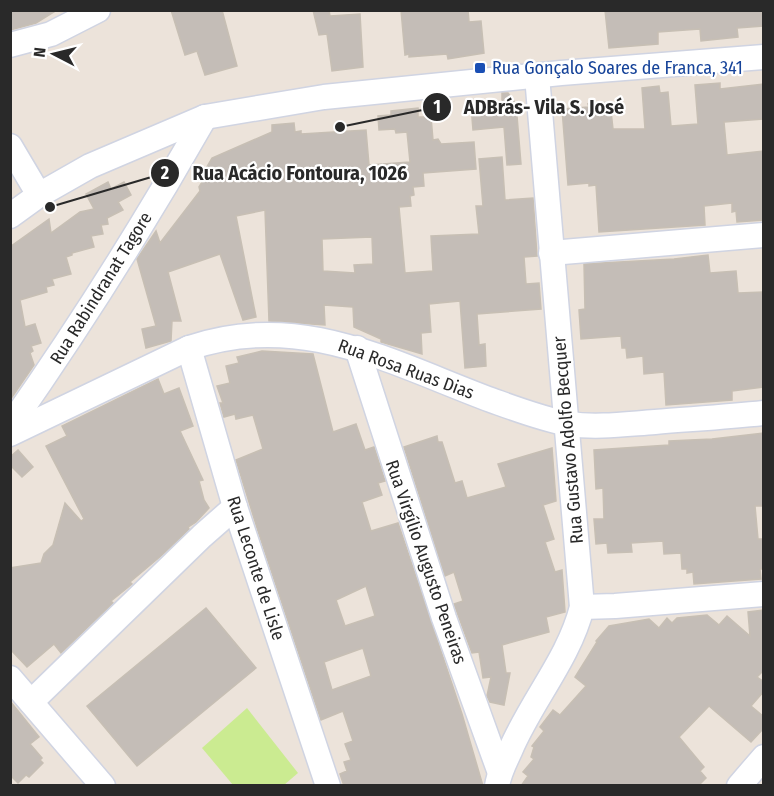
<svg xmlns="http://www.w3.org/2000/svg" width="774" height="796" font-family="'Fira Sans Condensed',sans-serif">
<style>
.pitch{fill:#cbeb91}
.building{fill:#c4bdb7;stroke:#c7bfb4;stroke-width:1.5;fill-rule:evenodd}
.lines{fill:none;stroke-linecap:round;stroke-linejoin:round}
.minor-casing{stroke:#d0d4e2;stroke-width:27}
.minor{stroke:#fff;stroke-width:24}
.transit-dot{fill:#1a4fb4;stroke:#fff;stroke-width:2}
.labels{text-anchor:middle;stroke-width:4.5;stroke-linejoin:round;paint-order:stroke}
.transit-label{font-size:18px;fill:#164399;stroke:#fff;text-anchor:start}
.street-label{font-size:18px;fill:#292929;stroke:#fff}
.leader{fill:none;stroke:#292929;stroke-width:2}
.callout-dot{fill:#292929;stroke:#fff;stroke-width:2}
.mark-label{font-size:18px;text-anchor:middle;font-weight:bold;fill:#fff}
.callout-label{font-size:20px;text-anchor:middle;font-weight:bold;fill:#292929;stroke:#fff;stroke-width:4.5;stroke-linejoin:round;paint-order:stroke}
</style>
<rect width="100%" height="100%" fill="#ece3da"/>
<!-- pitch -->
<polygon class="pitch" points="247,708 298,773 284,785 233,785 202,748"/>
<!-- building -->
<g class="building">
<polygon points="10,10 57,10 36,23 10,30"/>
<polygon points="171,10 222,10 237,66 205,75 197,51 185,55"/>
<polygon points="313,10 329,10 330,16 360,14 363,67 332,71 327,34 319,35"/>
<polygon points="401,10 468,10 469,22 481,21 484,53 448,59 447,54 409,57 409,54 405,55"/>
<polygon points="605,10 762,10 764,26 737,28 738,37 701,41 700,29 658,32 658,44 609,48"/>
<polygon points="720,83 720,89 764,84 764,119 724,122 727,155 764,151 764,220 737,222 736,211 732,212 732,203 704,206 705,225 599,232 596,185 589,186 589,183 568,185 562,109 589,107 588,104 610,102 613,129 645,129 642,88 659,86 660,93 668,92 671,126 698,124 695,85"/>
<polygon points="502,93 508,93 516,104 521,164 507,165 504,127 473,130 471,106 502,103"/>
<path d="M418 108V117H431L433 140 438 139 441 144 474 142 476 169 423 173 424 186 413 187 414 195 410 196 411 206 399 207 405 273 433 271 431 236 479 234 476 206H483L479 159 502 157 505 200 533 198 537 256 524 257 526 284 539 283 541 309 477 314 479 345 485 344 486 366 465 368 460 301 429 304 431 332 421 333 422 354 381 342V339L354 327 353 307 324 305 325 325 269 321 265 210 236 216 256 317 243 320 220 254 168 272 181 321H172L171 341 146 348 142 329 156 326 137 259 156 231 160 243 200 191 199 187 204 179 201 177 212 158 272 132V125L294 123 295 132 301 131V134L366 130 369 165 410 162 407 132 396 133 395 129 379 130 378 116 391 115V111ZM372 237 373 264 354 265 355 273 323 271 322 239Z"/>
<polygon points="108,182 111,189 124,182 131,195 118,202 123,210 107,218 108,224 101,225 103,234 91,236 94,247 72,253 72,255 66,257 71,274 52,279 54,285 46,287 47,292 20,300 25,327 35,324 41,343 31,346 33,351 30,353 34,365 10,400 10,247 49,219 51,233 80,212 94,209 86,194"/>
<polygon points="708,255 710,273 736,271 738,293 764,292 764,387 732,391 732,400 666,405 664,372 644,374 643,356 627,358 626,348 622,348 621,336 581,339 579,310 585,309 584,264 674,259"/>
<path d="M262 351 313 354 333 432 356 424 365 450 374 447 385 481 378 483 382 495 362 502 371 531 398 523 462 714 483 786H344L340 774 347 771 344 762 351 760 345 744 353 741 343 711 321 720 258 531 236 460 263 449 253 415 236 419 235 414 224 417 220 403H223L217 386 230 383 226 366 239 363 237 357ZM366 586 375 616 345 626 336 600ZM363 648 371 676 332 690 324 662Z"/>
<polygon points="158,379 164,394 179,388 193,426 180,431 203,480 199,481 204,500 209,508 196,522 188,527 189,529 162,555 130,582 132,584 111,601 113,603 61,653 54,644 27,667 10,649 10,568 41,563 44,554 53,545 65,503 81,521 84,519 46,446 67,436 62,426"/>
<polygon points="764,433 764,506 755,506 758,539 764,539 764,569 760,569 761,579 694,584 693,572 687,573 687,569 682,569 681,553 664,554 663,541 631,543 632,552 608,553 607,543 596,544 594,519 604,519 603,488 596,489 594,450 669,445 669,441 712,439"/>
<polygon points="437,436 438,442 442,442 455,483 462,481 467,498 506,487 498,464 552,448 556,501 543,505 554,539 545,542 555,572 562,570 565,612 546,617 549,632 502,645 506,673 510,673 504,705 490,702 487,696 491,677 483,678 479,652 472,653 454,604 463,601 454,572 445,576 404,447"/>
<polygon points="18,450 33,467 22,477 10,465 10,457"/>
<polygon points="206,608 256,668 137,766 87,706"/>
<polygon points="764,610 764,670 757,677 764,682 764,691 751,706 764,717 764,728 751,742 709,706 679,737 704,767 700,771 706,778 698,786 521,786 528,776 523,772 534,759 531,757 534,747 532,746 544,731 540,727 553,710 560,715 586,686 575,677 597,642 596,641 609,626 649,619 659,628 667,618 672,623 677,618 707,615 719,625 727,616 750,636 748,612"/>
<polygon points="10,701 39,737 30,744 42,758 40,760 43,763 29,777 26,775 18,783 10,775"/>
</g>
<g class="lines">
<defs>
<g id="minor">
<polyline points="10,45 51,34 98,10"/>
<polyline points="10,146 39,195"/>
<polyline points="10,216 39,195 90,166 205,117 324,97 561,73 764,57"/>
<polyline points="551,253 764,235"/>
<polyline points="189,348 235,507 328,786"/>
<polyline points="357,348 444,618 500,773"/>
<path d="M10 426C80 326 145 223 205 117"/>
<path d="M10 434 189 348C300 310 389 362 491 400 516 409 542 419 569 424 597 428 626 424 655 422 691 419 727 417 764 413"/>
<polyline points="582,607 615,606 764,594"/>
<polyline points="10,678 103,786"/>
<polyline points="31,702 202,536 235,507"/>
<path d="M497 786C499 773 505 762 510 751 531 701 569 659 582 607L537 76"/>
<polyline points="739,786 764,757"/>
</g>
</defs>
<!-- minor casing -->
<use href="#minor" class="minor-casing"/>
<!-- minor -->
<use href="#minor" class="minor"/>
</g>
<!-- markers -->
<rect class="transit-dot" x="474" y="62" width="12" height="12" rx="3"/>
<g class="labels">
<!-- transit labels -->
<g class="transit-label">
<text x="492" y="74">Rua Gonçalo Soares de Franca, 341</text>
</g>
<!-- street labels -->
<g class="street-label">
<text transform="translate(101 288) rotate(-58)" y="6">Rua Rabindranat Tagore</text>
<text transform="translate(406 369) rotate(20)" y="6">Rua Rosa Ruas Dias</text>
<text transform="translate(568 440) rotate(-95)" y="6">Rua Gustavo Adolfo Becquer</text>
<text transform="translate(426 562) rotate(71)" y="6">Rua Virgílio Augusto Peneiras</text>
<text transform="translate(256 568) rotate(72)" y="6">Rua Leconte de Lisle</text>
</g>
</g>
<!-- callouts -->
<path class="leader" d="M340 127L437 107M50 207L165 173"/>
<g class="callout-dot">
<circle cx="340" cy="127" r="6"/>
<circle cx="50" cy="207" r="6"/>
<circle cx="437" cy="107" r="15"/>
<circle cx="165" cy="173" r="15"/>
</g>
<g class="mark-label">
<text x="437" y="113">1</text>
<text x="165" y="179">2</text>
</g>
<g class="callout-label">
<text x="544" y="114">ADBrás- Vila S. José</text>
<text x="300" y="180">Rua Acácio Fontoura, 1026</text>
</g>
<!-- border -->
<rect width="774" height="796" fill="none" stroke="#292929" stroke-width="24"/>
<!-- north arrow -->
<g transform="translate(54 54) rotate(277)" stroke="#ffffff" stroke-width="4.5" paint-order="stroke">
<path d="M0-4.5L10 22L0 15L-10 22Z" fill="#292929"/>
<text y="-9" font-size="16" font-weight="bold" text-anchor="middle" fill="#292929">N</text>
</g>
</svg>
